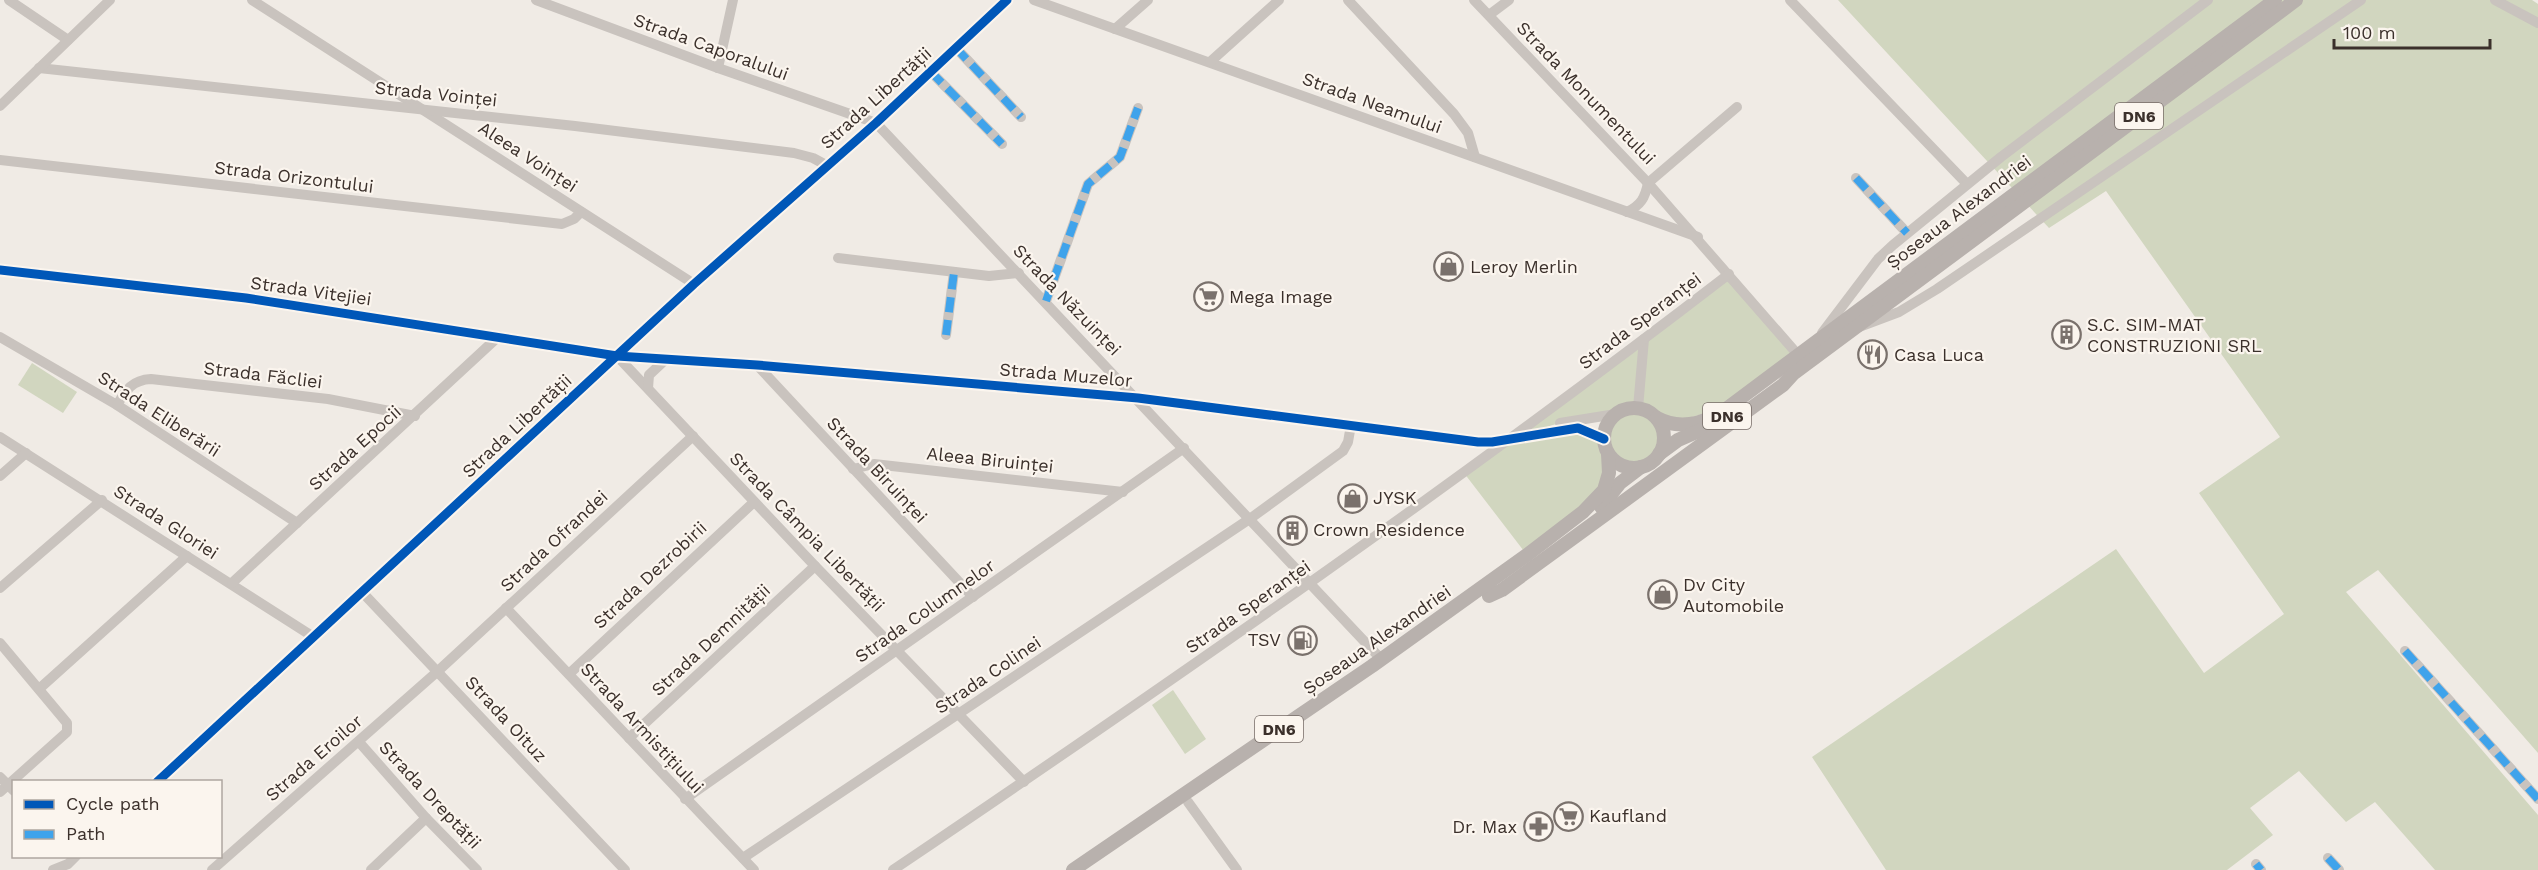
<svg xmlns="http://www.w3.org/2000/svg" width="2538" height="870" font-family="'Work Sans',sans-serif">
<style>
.green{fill:#d1d6bf;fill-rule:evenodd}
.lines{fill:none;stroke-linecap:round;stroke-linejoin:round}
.minor{stroke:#c9c3be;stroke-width:10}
.major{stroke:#b8b1ad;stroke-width:14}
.quiet{stroke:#3fa3eb;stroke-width:8;stroke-dasharray:15 8;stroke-linecap:butt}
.cycleway-casing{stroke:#fbf5ee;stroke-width:13}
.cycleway{stroke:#0057b8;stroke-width:9}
.labels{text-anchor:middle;stroke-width:4.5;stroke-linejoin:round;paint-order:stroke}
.shield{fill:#fbf5ee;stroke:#756b66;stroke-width:1.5}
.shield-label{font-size:16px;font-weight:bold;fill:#3b302b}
.street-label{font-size:18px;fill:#3b302b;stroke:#fbf5ee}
.poi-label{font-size:18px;fill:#3b302b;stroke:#fbf5ee;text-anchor:start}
</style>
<rect width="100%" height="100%" fill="#f0ebe5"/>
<!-- green -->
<g class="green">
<polygon points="1838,0 2532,0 2538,4 2538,753 2378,570 2346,592 2538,815 2538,870 2435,870 2375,802 2346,822 2299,771 2250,808 2273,835 2227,870 1886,870 1812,757 2116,549 2204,673 2284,614 2199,493 2280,437 2106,191 2049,228"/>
<path d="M1729 274 1799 356 1733 405 1661 426C1669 458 1642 477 1615 461L1608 481 1527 555 1464 473ZM1615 414 1605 429 1603 439 1569 429 1515 437 1556 424Z"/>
<polygon points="32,363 77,392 63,413 18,385"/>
<polygon points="1173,690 1206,739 1185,754 1152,705"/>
</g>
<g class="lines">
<!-- minor -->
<g class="minor">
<polyline points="9,0 68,40"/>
<polyline points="252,0 694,284"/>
<polyline points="536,0 718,68 876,123 1381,659"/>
<polyline points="1034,0 1698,237"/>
<polyline points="1348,0 1454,114 1468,133 1475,157"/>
<polyline points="1474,0 1648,183 1799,356"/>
<polyline points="1790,0 1967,184"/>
<polyline points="2495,0 2538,23"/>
<polyline points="1489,15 1509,0"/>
<polyline points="1115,29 1148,0"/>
<polyline points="956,48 1021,117"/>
<polyline points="1210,62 1279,0"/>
<polyline points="39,68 575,126 794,153 813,158 826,165"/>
<polyline points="718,68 733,0"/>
<polyline points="931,72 1002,144"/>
<polyline points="0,106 110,0"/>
<polyline points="0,160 562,224 574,219 581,212"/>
<polyline points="1856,178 1907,233"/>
<path d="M1627 212C1641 205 1645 198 1648 183L1737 107"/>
<polyline points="838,258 989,276 1019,273"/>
<polyline points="0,270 246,298 617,356 757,365 1138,398 1478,442 1492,442 1578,428 1604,439"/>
<polyline points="1046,301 1088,184 1120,157 1138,108"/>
<polyline points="1859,327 1899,312 1937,289 2361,0"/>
<polyline points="1822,333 1878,259 1893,245 2001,157 2208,0"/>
<polyline points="946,335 954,272"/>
<polyline points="0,337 117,405 297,523"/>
<polyline points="617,356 815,566 1024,782"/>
<polyline points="757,365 973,597"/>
<polyline points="648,388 649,375 665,360"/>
<path d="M117 405C126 390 132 380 151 379L328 399 415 416"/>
<polyline points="1638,408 1644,339"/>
<polyline points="1560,423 1616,414"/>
<polyline points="0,437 312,636"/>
<polyline points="853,469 874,464 1123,492"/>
<polyline points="0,476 26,453"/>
<polyline points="232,583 499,336"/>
<polyline points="0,588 102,500"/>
<polyline points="362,592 625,870"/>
<polyline points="506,608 754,870"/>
<polyline points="0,643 67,723 67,732 0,792"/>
<polyline points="2405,651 2538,799"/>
<polyline points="569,674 754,502"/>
<polyline points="39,689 187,556"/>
<polyline points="629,738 815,566"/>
<polyline points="359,742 426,818 477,870"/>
<polyline points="0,777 14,791"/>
<polyline points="157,782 694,284 876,123 1007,0"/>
<polyline points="685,799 1184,448"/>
<polyline points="1188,802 1237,870"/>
<polyline points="743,858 1251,518 1343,451 1348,442 1351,425"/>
<polyline points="2328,858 2339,870"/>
<polyline points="2256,864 2261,870"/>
<polyline points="53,870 68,864 76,856"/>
<polyline points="212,870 438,671 693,436"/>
<polyline points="371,870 426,818"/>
<path d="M893 870C1177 678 1458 483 1729 274"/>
</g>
<!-- major -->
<g class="major">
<circle cx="1634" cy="438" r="30"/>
<path d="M1657 418C1679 430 1701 424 1722 412L2275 0"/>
<polyline points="1659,454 1678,440 1710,426"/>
<polyline points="1601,507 1620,483 1641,467"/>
<polyline points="1489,596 1502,590 1783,385 1793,374 2296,0"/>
<polyline points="1073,870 1372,666 1527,555 1583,512 1604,490 1609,473 1608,454"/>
</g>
<!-- quiet -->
<g class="quiet">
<polyline points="956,48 1021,117"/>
<polyline points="931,72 1002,144"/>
<polyline points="1856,178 1907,233"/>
<polyline points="1046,301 1088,184 1120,157 1138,108"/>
<polyline points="946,335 954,272"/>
<polyline points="2405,651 2538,799"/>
<polyline points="2328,858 2339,870"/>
<polyline points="2256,864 2261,870"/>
</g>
<defs>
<g id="cycleway">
<polyline points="0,270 246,298 617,356 757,365 1138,398 1478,442 1492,442 1578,428 1604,439"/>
<polyline points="157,782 694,284 876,123 1007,0"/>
</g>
</defs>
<!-- cycleway casing -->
<use href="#cycleway" class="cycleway-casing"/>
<!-- cycleway -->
<use href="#cycleway" class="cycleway"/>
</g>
<!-- icons -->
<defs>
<symbol id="shop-ring" viewBox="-11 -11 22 22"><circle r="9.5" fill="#fbf5ee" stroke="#7a716c" stroke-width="1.5"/><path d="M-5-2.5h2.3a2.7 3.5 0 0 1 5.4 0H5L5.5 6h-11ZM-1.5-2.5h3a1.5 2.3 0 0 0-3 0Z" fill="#7a716c"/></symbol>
<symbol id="supermarket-ring" viewBox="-11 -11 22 22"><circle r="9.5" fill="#fbf5ee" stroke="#7a716c" stroke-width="1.5"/><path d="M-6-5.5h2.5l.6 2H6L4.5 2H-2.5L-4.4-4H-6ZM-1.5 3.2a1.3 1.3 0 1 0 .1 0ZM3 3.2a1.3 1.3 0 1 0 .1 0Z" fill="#7a716c"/></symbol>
<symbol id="building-ring" viewBox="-11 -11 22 22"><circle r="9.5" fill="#fbf5ee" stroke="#7a716c" stroke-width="1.5"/><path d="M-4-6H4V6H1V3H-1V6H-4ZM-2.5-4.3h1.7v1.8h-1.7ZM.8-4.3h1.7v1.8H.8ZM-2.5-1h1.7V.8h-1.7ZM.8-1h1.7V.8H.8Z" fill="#7a716c"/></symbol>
<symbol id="restaurant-ring" viewBox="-11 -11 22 22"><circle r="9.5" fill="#fbf5ee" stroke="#7a716c" stroke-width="1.5"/><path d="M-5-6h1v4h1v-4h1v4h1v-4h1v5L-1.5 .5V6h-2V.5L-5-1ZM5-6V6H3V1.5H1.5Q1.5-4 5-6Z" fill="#7a716c"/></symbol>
<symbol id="fuel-ring" viewBox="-11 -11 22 22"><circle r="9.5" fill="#fbf5ee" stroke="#7a716c" stroke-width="1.5"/><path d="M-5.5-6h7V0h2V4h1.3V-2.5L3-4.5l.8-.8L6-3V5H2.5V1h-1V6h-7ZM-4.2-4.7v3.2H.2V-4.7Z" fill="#7a716c"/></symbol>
<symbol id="pharmacy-ring" viewBox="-11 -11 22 22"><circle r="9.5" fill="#fbf5ee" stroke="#7a716c" stroke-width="1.5"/><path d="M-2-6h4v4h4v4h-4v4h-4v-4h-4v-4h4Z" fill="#7a716c"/></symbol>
</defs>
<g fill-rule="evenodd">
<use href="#shop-ring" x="1432" y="250" width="33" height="33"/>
<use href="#supermarket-ring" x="1192" y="280" width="33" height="33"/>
<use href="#building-ring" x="2050" y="318" width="33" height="33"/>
<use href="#restaurant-ring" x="1856" y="338" width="33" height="33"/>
<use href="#shop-ring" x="1336" y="482" width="33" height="33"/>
<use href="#building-ring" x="1276" y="514" width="33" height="33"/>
<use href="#shop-ring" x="1646" y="578" width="33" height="33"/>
<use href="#fuel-ring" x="1286" y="624" width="33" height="33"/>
<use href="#supermarket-ring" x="1552" y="800" width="33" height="33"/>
<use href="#pharmacy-ring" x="1522" y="810" width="33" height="33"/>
</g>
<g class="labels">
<!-- shield labels -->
<g class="shield">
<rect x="2115" y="103" width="48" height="26" rx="4.5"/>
<rect x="1703" y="403" width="48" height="26" rx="4.5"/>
<rect x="1255" y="716" width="48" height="26" rx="4.5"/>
</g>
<g class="shield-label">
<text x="2139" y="122">DN6</text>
<text x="1727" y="422">DN6</text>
<text x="1279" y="735">DN6</text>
</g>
<!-- street labels -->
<g class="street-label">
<text transform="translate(711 47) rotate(20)" y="6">Strada Caporalului</text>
<text transform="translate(1586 93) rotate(46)" y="6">Strada Monumentului</text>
<text transform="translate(436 94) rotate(6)" y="6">Strada Voinței</text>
<text transform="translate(876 98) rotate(-42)" y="6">Strada Libertății</text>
<text transform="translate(1372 103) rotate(20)" y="6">Strada Neamului</text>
<text transform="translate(528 157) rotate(33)" y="6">Aleea Voinței</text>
<text transform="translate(294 177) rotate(7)" y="6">Strada Orizontului</text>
<text transform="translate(1959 212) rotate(-37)" y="6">Șoseaua Alexandriei</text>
<text transform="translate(311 291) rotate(8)" y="6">Strada Vitejiei</text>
<text transform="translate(1067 300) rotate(46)" y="6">Strada Năzuinței</text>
<text transform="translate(1640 321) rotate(-37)" y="6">Strada Speranței</text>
<text transform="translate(263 375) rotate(7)" y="6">Strada Făcliei</text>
<text transform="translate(1066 375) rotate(5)" y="6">Strada Muzelor</text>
<text transform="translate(159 414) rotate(33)" y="6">Strada Eliberării</text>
<text transform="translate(517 426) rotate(-43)" y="6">Strada Libertății</text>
<text transform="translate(355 448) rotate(-42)" y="6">Strada Epocii</text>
<text transform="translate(990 460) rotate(6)" y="6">Aleea Biruinței</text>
<text transform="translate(877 470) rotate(47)" y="6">Strada Biruinței</text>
<text transform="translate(166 522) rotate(33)" y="6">Strada Gloriei</text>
<text transform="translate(807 532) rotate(46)" y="6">Strada Câmpia Libertății</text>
<text transform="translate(554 541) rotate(-43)" y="6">Strada Ofrandei</text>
<text transform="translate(650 575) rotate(-43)" y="6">Strada Dezrobirii</text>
<text transform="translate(1248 607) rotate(-35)" y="6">Strada Speranței</text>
<text transform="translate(925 611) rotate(-35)" y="6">Strada Columnelor</text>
<text transform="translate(711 640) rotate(-43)" y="6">Strada Demnității</text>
<text transform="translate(1377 640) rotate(-35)" y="6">Șoseaua Alexandriei</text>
<text transform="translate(988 675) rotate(-34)" y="6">Strada Colinei</text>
<text transform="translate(506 719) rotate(47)" y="6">Strada Oituz</text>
<text transform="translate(642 728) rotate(47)" y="6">Strada Armistițiului</text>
<text transform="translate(314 758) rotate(-41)" y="6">Strada Eroilor</text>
<text transform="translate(430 795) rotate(47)" y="6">Strada Dreptății</text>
</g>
<!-- poi labels -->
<g class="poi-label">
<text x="1470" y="273">Leroy Merlin</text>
<text x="1229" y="303">Mega Image</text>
<text x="2087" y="331">S.C. SIM-MAT<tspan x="2087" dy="21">CONSTRUZIONI SRL</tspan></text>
<text x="1894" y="361">Casa Luca</text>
<text x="1373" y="504">JYSK</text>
<text x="1313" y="536">Crown Residence</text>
<text x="1683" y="591">Dv City<tspan x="1683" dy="21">Automobile</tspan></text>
<text x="1281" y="646" text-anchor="end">TSV</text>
<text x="1589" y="822">Kaufland</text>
<text x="1517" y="833" text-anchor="end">Dr. Max</text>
</g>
</g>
<!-- legend -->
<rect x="12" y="780" width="210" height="78" fill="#fbf5ee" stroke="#aea6a0" stroke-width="1.5"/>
<rect x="24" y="800" width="30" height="9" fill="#0057b8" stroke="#aea6a0" stroke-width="1.5"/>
<text x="66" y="810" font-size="18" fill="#3b302b">Cycle path</text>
<rect x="24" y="830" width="30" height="9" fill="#3fa3eb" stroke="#aea6a0" stroke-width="1.5"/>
<text x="66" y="840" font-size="18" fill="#3b302b">Path</text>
<!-- scale -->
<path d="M2334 39v9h156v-9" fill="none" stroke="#3b302b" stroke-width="3"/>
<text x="2343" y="39" font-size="18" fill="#3b302b" stroke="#fbf5ee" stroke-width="4.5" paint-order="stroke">100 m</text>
</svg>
